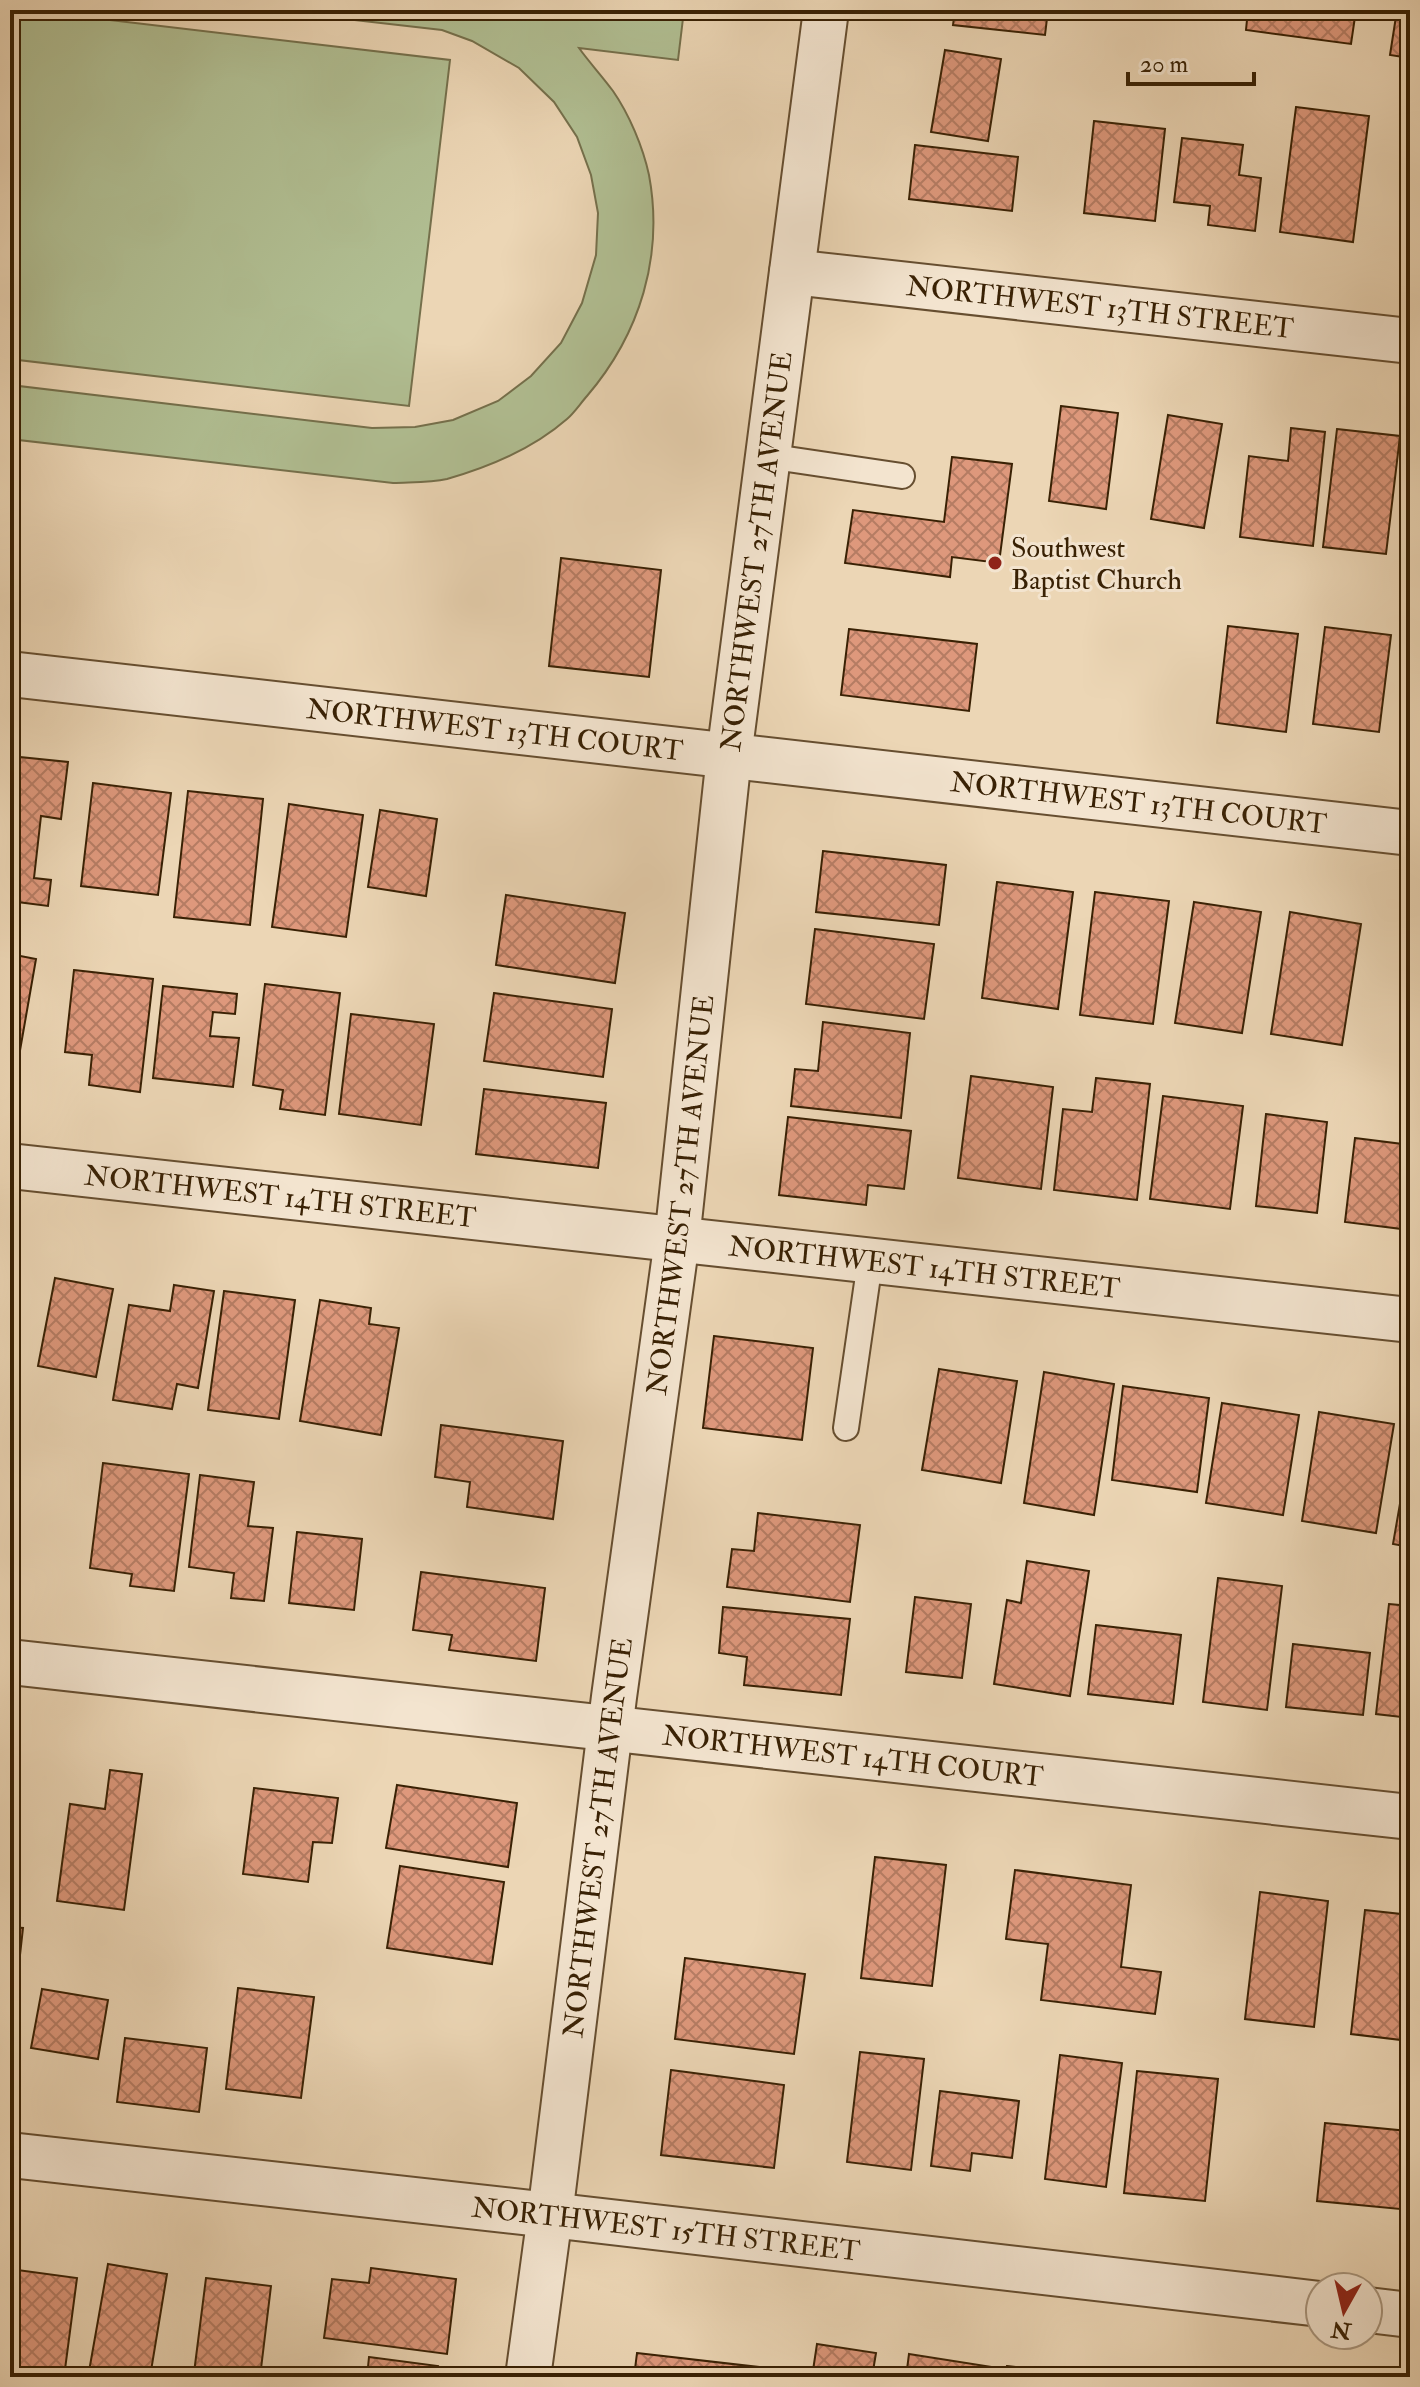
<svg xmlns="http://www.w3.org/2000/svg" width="1420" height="2387" font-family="'IM FELL Double Pica',serif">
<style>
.garden{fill:#b1bf93;stroke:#75704c;stroke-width:2}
.building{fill:url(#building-cross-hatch);stroke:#392104;stroke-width:2}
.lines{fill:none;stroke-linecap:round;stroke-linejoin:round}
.service-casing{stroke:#664e30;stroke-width:28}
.minor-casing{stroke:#664e30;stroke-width:48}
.tertiary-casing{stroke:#664e30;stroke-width:48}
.service{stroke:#f3e4cf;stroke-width:24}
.minor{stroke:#f3e4cf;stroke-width:44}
.tertiary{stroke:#f3e4cf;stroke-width:44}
.poi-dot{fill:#8f2418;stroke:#f3e4cf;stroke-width:3}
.labels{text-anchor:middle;stroke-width:6;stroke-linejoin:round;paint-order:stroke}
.street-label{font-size:28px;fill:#392104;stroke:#f3e4cf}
.poi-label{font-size:28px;fill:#392104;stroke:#f3e4cf;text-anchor:start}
</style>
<defs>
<pattern id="building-cross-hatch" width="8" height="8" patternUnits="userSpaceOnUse" patternTransform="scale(2)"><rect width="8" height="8" fill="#de987c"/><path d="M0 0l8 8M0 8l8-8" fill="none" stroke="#b57c63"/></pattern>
</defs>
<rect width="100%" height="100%" fill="#ecd6b5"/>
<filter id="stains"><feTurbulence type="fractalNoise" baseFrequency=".0025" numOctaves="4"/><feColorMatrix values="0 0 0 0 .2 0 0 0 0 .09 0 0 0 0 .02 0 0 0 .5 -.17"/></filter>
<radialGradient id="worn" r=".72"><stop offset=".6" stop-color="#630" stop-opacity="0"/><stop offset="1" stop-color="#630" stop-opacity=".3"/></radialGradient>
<!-- garden -->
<g class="garden">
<polygon points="10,10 25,10 450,60 409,406 10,359"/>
<path d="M267 10H684L678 60 579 48C589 62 602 76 613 91 629 114 643 147 649 175 664 256 640 334 587 396 580 404 574 413 567 419 534 448 489 467 447 479 430 483 410 482 393 483L10 439V385L372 428 415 427 453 420 498 401 531 376 561 343 582 303 596 255 598 213 591 175 577 137 554 102 519 68 472 41 442 30Z"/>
</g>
<!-- building -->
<g class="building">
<polygon points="955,10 1048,10 1045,35 953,25"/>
<polygon points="1248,10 1356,10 1351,44 1246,30"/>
<polygon points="1397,10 1410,10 1410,58 1390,55"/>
<polygon points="945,50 1001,59 988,141 931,132"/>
<polygon points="1296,107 1369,116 1353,242 1280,232"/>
<polygon points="1094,121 1165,129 1155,221 1084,213"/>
<polygon points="1182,138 1243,145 1239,175 1261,178 1255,231 1208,225 1210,206 1174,202"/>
<polygon points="915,145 1018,157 1012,211 909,199"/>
<polygon points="1061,406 1118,413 1106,509 1049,501"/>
<polygon points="1168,415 1222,424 1204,528 1151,519"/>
<polygon points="1291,428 1325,432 1313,546 1240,537 1249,456 1288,461"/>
<polygon points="1337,429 1400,436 1386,554 1323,547"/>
<polygon points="952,457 1012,464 999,563 952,557 950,577 845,563 853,510 944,522"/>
<polygon points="561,558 661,570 649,677 549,666"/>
<polygon points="1228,626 1298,634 1286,732 1217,723"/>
<polygon points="1325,627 1391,635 1379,732 1313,724"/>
<polygon points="849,629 977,644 969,711 841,695"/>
<polygon points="10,756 68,762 61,819 41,816 34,878 51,880 48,906 10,901"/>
<polygon points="93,783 171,793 158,895 81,886"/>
<polygon points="188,791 263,799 250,925 174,917"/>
<polygon points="289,804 363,815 346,937 272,927"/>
<polygon points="380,810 437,819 426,896 368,887"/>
<polygon points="823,851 946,865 939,925 816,912"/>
<polygon points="997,882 1073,892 1058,1009 982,998"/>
<polygon points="1095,892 1169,901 1153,1024 1080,1015"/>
<polygon points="506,895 625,913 615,983 496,965"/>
<polygon points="1194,902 1261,912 1242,1033 1175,1023"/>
<polygon points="1290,912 1361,924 1342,1045 1271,1034"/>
<polygon points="815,929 934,944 924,1019 806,1004"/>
<polygon points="10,954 36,959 15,1079 10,1078"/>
<polygon points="74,970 153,979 140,1092 89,1085 92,1055 65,1052"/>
<polygon points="265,984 340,993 325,1115 280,1109 283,1090 253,1085"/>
<polygon points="163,986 237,994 235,1014 213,1012 210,1036 239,1038 233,1087 153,1078"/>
<polygon points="494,993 612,1009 603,1077 484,1061"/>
<polygon points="351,1014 434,1024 421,1125 339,1114"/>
<polygon points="823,1022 910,1033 901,1118 791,1106 795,1069 818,1071"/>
<polygon points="971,1076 1053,1087 1041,1189 958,1178"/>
<polygon points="1096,1078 1150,1084 1137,1200 1054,1190 1063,1109 1092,1112"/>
<polygon points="484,1089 606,1103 598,1168 476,1154"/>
<polygon points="1163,1096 1243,1106 1230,1209 1150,1199"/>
<polygon points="1266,1114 1327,1122 1317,1213 1256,1206"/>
<polygon points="788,1117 911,1131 904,1189 868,1185 866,1205 779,1195"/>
<polygon points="1355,1138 1410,1145 1410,1230 1345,1222"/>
<polygon points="55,1278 113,1289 96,1377 38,1366"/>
<polygon points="174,1285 214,1291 198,1388 177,1384 172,1409 113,1400 129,1305 170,1311"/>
<polygon points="224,1291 295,1300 279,1419 208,1410"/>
<polygon points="320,1300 371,1308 369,1324 399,1328 381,1435 300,1421"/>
<polygon points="714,1336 813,1348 802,1440 703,1428"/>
<polygon points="939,1369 1017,1381 1001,1483 922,1470"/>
<polygon points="1044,1372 1114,1384 1094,1515 1024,1503"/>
<polygon points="1123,1386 1209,1398 1197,1492 1112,1480"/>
<polygon points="1222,1403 1299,1415 1283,1515 1206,1503"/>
<polygon points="1319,1412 1394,1424 1376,1533 1302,1521"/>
<polygon points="441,1425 563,1441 553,1519 467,1507 470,1482 435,1477"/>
<polygon points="1410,1446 1410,1547 1393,1544"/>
<polygon points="103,1463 189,1474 174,1591 130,1586 132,1574 90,1568"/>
<polygon points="200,1475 254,1482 248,1526 273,1528 264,1601 231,1598 234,1573 189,1567"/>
<polygon points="758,1513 860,1525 850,1602 727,1587 732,1549 754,1551"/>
<polygon points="297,1532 362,1539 354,1610 289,1603"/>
<polygon points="1027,1561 1089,1571 1070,1696 994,1684 1007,1600 1021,1603"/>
<polygon points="421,1572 545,1588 536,1661 449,1650 452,1635 413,1630"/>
<polygon points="1218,1578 1282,1586 1267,1710 1203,1702"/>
<polygon points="915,1597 971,1604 962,1678 906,1672"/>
<polygon points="1389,1604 1410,1606 1410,1718 1376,1714"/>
<polygon points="723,1607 850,1619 841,1695 744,1685 747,1657 719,1653"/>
<polygon points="1096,1625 1181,1635 1173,1704 1088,1694"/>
<polygon points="1293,1644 1370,1653 1363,1715 1286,1707"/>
<polygon points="110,1770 142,1774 124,1910 57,1901 70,1804 105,1809"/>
<polygon points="397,1785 517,1803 508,1867 386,1848"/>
<polygon points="254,1788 338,1798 332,1843 313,1842 308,1882 243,1874"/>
<polygon points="875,1857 946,1865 932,1986 861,1978"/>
<polygon points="400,1866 504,1882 492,1964 387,1948"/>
<polygon points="1015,1870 1131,1885 1121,1967 1161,1972 1155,2014 1041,2000 1048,1944 1006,1939"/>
<polygon points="1260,1892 1328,1901 1314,2027 1245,2019"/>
<polygon points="1365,1910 1410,1915 1410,2041 1351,2034"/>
<polygon points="10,1927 23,1928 12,2027 10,2027"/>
<polygon points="685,1958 805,1974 794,2054 675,2039"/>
<polygon points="238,1988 314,1997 301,2098 226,2089"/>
<polygon points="42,1989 108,2000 98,2059 31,2048"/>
<polygon points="125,2038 207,2048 199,2112 117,2102"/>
<polygon points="860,2052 924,2059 911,2170 847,2162"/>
<polygon points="1060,2055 1122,2063 1106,2187 1045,2179"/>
<polygon points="671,2070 784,2085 774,2168 661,2155"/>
<polygon points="1137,2071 1218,2079 1205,2201 1124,2193"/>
<polygon points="940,2091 1019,2101 1012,2158 972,2153 970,2171 931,2166"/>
<polygon points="1325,2123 1408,2131 1400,2209 1317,2201"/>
<polygon points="108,2264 167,2274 150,2377 88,2377"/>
<polygon points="371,2268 456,2279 447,2354 324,2338 332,2279 369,2283"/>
<polygon points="10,2269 77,2278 64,2377 10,2377"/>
<polygon points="206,2278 271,2286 260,2377 223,2377 194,2373"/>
<polygon points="817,2344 876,2353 872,2377 812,2377"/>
<polygon points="637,2353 776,2369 775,2377 634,2377"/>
<polygon points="909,2354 992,2367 990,2377 906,2377"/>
<polygon points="369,2357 438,2366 436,2377 367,2377"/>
<polygon points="1007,2366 1064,2373 1064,2377 1006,2377"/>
</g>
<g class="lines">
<defs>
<g id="service">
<polyline points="767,456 902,476"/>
<polyline points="846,1428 870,1262"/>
</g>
<g id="minor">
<path id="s1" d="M792 272 1410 341"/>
<path id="s2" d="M10 674 1410 833"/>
<path id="s3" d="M10 1166 1410 1320"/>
<path id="s4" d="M10 1662 1410 1817"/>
<path id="s5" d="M10 2155 576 2218 1320 2304"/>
<polyline points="1368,2310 1410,2315"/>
</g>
<g id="tertiary">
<path id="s6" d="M528 2377 550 2215 614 1697 677 1240 729 756 826 10"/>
</g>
</defs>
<!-- service casing -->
<use href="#service" class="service-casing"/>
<!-- minor casing -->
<use href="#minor" class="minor-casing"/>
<!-- tertiary casing -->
<use href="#tertiary" class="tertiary-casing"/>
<!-- service -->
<use href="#service" class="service"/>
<!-- minor -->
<use href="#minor" class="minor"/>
<!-- tertiary -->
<use href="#tertiary" class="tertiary"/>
</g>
<!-- markers -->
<circle class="poi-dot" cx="995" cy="563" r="8"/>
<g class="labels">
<!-- street labels -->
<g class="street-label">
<text dy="10" stroke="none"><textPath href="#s1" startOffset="310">NORTHWEST 13TH STREET</textPath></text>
<text dy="10" stroke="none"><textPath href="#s6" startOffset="1840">NORTHWEST 27TH AVENUE</textPath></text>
<text dy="10" stroke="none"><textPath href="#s2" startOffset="488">NORTHWEST 13TH COURT</textPath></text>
<text dy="10" stroke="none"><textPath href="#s2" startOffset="1136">NORTHWEST 13TH COURT</textPath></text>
<text dy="10" stroke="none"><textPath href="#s6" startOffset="1192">NORTHWEST 27TH AVENUE</textPath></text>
<text dy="10" stroke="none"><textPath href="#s3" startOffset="272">NORTHWEST 14TH STREET</textPath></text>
<text dy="10" stroke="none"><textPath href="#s3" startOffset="920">NORTHWEST 14TH STREET</textPath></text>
<text dy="10" stroke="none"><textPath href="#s4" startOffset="848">NORTHWEST 14TH COURT</textPath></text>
<text dy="10" stroke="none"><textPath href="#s6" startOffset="544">NORTHWEST 27TH AVENUE</textPath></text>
<text dy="10" stroke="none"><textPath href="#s5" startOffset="660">NORTHWEST 15TH STREET</textPath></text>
</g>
<!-- poi labels -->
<g class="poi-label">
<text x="1011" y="557">Southwest<tspan x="1011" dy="32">Baptist Church</tspan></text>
</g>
</g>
<!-- margin -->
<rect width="1420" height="2387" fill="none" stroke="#ecd6b5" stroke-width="40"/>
<rect x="12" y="12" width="1396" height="2363" fill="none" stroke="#392104" stroke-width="4"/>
<rect x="20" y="20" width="1380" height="2347" fill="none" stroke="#392104" stroke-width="2"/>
<!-- north arrow -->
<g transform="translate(1344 2311) rotate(188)"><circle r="38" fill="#f3e4cf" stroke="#a9967e" stroke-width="2"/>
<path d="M0-6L14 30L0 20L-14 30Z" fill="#8f2418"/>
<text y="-12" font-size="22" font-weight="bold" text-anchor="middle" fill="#392104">N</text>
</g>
<!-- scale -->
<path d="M1128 72v12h126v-12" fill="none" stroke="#392104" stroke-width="4"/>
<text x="1140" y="72" font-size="24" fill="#392104" stroke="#f3e4cf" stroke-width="6" paint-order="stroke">20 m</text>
<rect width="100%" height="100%" filter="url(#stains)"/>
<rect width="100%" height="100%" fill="url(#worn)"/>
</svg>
